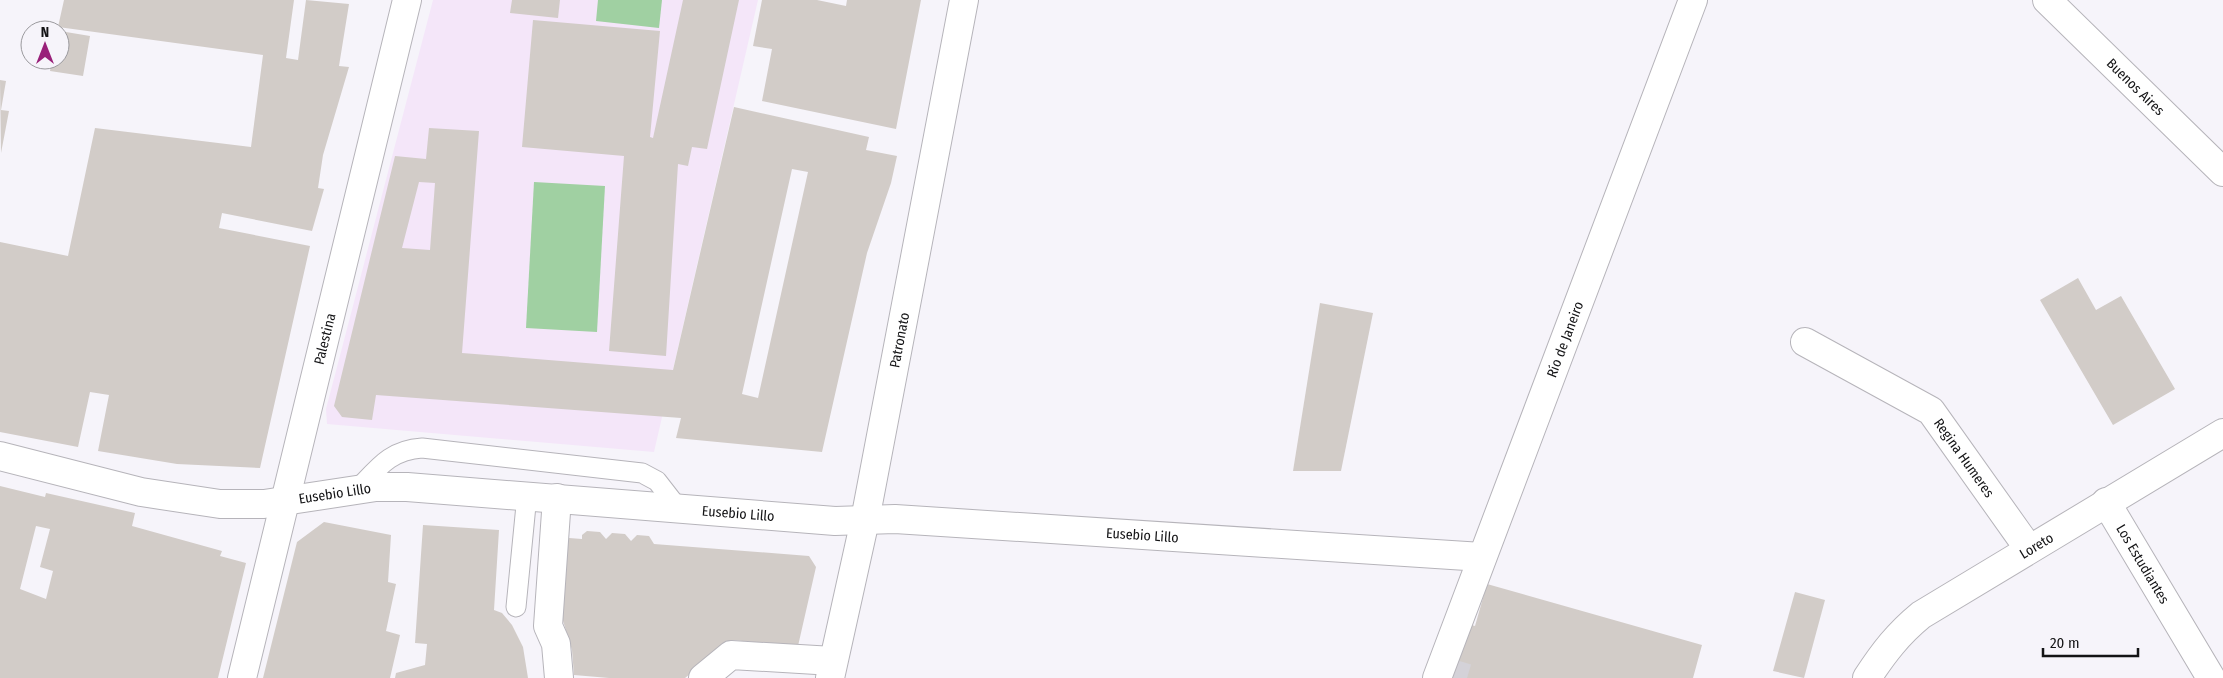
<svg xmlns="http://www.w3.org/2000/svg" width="2223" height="678" font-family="'Fira Sans Condensed',sans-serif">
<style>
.education{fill:#f4e6f9}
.green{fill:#a0d0a2}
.building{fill:#d2ccc8;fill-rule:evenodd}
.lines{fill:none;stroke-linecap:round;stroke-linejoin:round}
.street-tunnel{stroke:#d4d2d8;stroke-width:28;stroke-dasharray:28 14;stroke-linecap:butt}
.lane-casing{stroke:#b6b4ba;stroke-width:21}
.street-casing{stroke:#b6b4ba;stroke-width:30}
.secondary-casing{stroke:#b6b4ba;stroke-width:30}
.lane{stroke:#fff;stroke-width:19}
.street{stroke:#fff;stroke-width:28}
.secondary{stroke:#fff;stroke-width:28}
.labels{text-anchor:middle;stroke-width:5;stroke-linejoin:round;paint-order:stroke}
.street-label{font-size:14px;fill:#131315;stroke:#f6f4fa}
</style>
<rect width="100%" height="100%" fill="#f6f4fa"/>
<!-- education -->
<polygon class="education" points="433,0 758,0 654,452 327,424 326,409"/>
<!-- green -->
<g class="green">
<polygon points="598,0 662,0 659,28 596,21"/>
<polygon points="534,182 605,186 597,332 526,328"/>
</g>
<!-- building -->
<g class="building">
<polygon points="64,0 294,0 286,58 298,60 306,0 349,4 339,66 349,67 323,155 318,188 324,189 312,231 222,213 219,228 310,246 260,468 177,464 98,451 109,395 90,392 78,447 0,432 0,242 68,256 95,128 251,147 263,55 58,27"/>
<polygon points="512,0 560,0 558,18 510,13"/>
<polygon points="683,0 739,0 707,149 692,147 688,166 678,164 666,356 609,351 624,156 522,147 533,20 660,31 650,137 653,138"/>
<polygon points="762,0 817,0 846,6 847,0 921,0 896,129 762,101 772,49 753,46"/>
<polygon points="60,31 90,36 83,76 50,71 52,60 60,60"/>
<polygon points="0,80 6,81 1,110 9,111 1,153"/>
<path d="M734 107 869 137 866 150 897 156 891 183 867 253 822 452 676 438 681 418 376 395 372 420 342 417 334 406 395 156 426 159 429 128 479 131 462 353 673 370ZM792 169 808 172 758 398 742 394ZM419 182 435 183 430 250 402 248Z"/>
<polygon points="2078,278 2096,310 2121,296 2175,389 2113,425 2040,300"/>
<polygon points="1320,303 1373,313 1341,471 1293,471"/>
<path d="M0 486 45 497 46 493 135 513 132 526 222 551 220 556 246 563 218 678H0ZM36 526 50 529 40 567 53 571 46 599 20 589Z"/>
<polygon points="324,522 391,535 388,582 396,584 386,631 400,635 390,678 263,678 297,542"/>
<polygon points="423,525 499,530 494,610 502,613 512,625 523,647 528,678 395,678 396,673 425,665 427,644 415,643"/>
<polygon points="587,531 600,532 606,539 612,533 625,534 631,541 637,535 649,536 654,544 809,556 816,567 798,646 732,640 685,678 609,678 574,675 572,650 560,611 564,546 569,538 582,539 582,535"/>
<polygon points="1487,584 1702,645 1693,678 1441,678 1461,622 1475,626"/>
<polygon points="1795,592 1825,600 1804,678 1773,671"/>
</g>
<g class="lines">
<!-- street-tunnel -->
<polyline class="street-tunnel" points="1444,671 1467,678"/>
<defs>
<g id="lane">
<path d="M357 490C378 468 390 450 422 448L642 473 657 481 678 508"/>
<polyline points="516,607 527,495"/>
</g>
<g id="street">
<path id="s1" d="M2047 0 2223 172"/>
<path id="s2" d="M1805 342 1931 411 2029 549"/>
<path id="s3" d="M0 456 141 492 220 504H264L376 487H407L835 521 895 519 1482 557"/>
<polyline points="557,498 548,626 556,644 559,678"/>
<path id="s4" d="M2106 502 2211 678"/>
<path id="s5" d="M242 678 407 0"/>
<polyline points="703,678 731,655 833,661"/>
<path id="s6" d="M830 678 865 520 964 0"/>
<path id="s7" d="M1437 678 1693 0"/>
</g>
<g id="secondary">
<path id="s8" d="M1867 678C1884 652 1898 634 1921 615L2223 433"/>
</g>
</defs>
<!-- lane casing -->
<use href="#lane" class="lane-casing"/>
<!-- street casing -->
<use href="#street" class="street-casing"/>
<!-- secondary casing -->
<use href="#secondary" class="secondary-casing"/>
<!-- lane -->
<use href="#lane" class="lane"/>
<!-- street -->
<use href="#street" class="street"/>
<!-- secondary -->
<use href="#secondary" class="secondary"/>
</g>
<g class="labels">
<!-- street labels -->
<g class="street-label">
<text dy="5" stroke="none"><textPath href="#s1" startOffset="124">Buenos Aires</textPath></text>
<text dy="5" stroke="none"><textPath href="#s5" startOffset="349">Palestina</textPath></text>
<text dy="5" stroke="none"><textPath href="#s7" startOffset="362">Río de Janeiro</textPath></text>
<text dy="5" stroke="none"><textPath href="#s6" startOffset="345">Patronato</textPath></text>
<text dy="5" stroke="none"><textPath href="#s2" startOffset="201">Regina Humeres</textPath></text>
<text dy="5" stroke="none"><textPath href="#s3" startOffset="341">Eusebio Lillo</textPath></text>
<text dy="5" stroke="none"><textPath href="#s3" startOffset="746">Eusebio Lillo</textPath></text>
<text dy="5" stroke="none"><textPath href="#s3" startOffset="1151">Eusebio Lillo</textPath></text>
<text dy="5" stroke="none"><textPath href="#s8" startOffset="218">Loreto</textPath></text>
<text dy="5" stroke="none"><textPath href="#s4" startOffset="72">Los Estudiantes</textPath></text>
</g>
</g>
<!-- north arrow -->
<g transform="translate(45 45)"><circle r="24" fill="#f6f4fa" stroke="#9b9a9e"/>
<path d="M0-4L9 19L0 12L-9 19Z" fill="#992079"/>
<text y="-8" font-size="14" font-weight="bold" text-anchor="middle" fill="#131315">N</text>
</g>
<!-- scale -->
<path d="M2043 648v8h95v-8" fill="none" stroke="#131315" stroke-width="2.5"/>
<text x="2050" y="648" font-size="15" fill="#131315" stroke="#f6f4fa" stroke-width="4" paint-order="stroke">20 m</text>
</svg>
